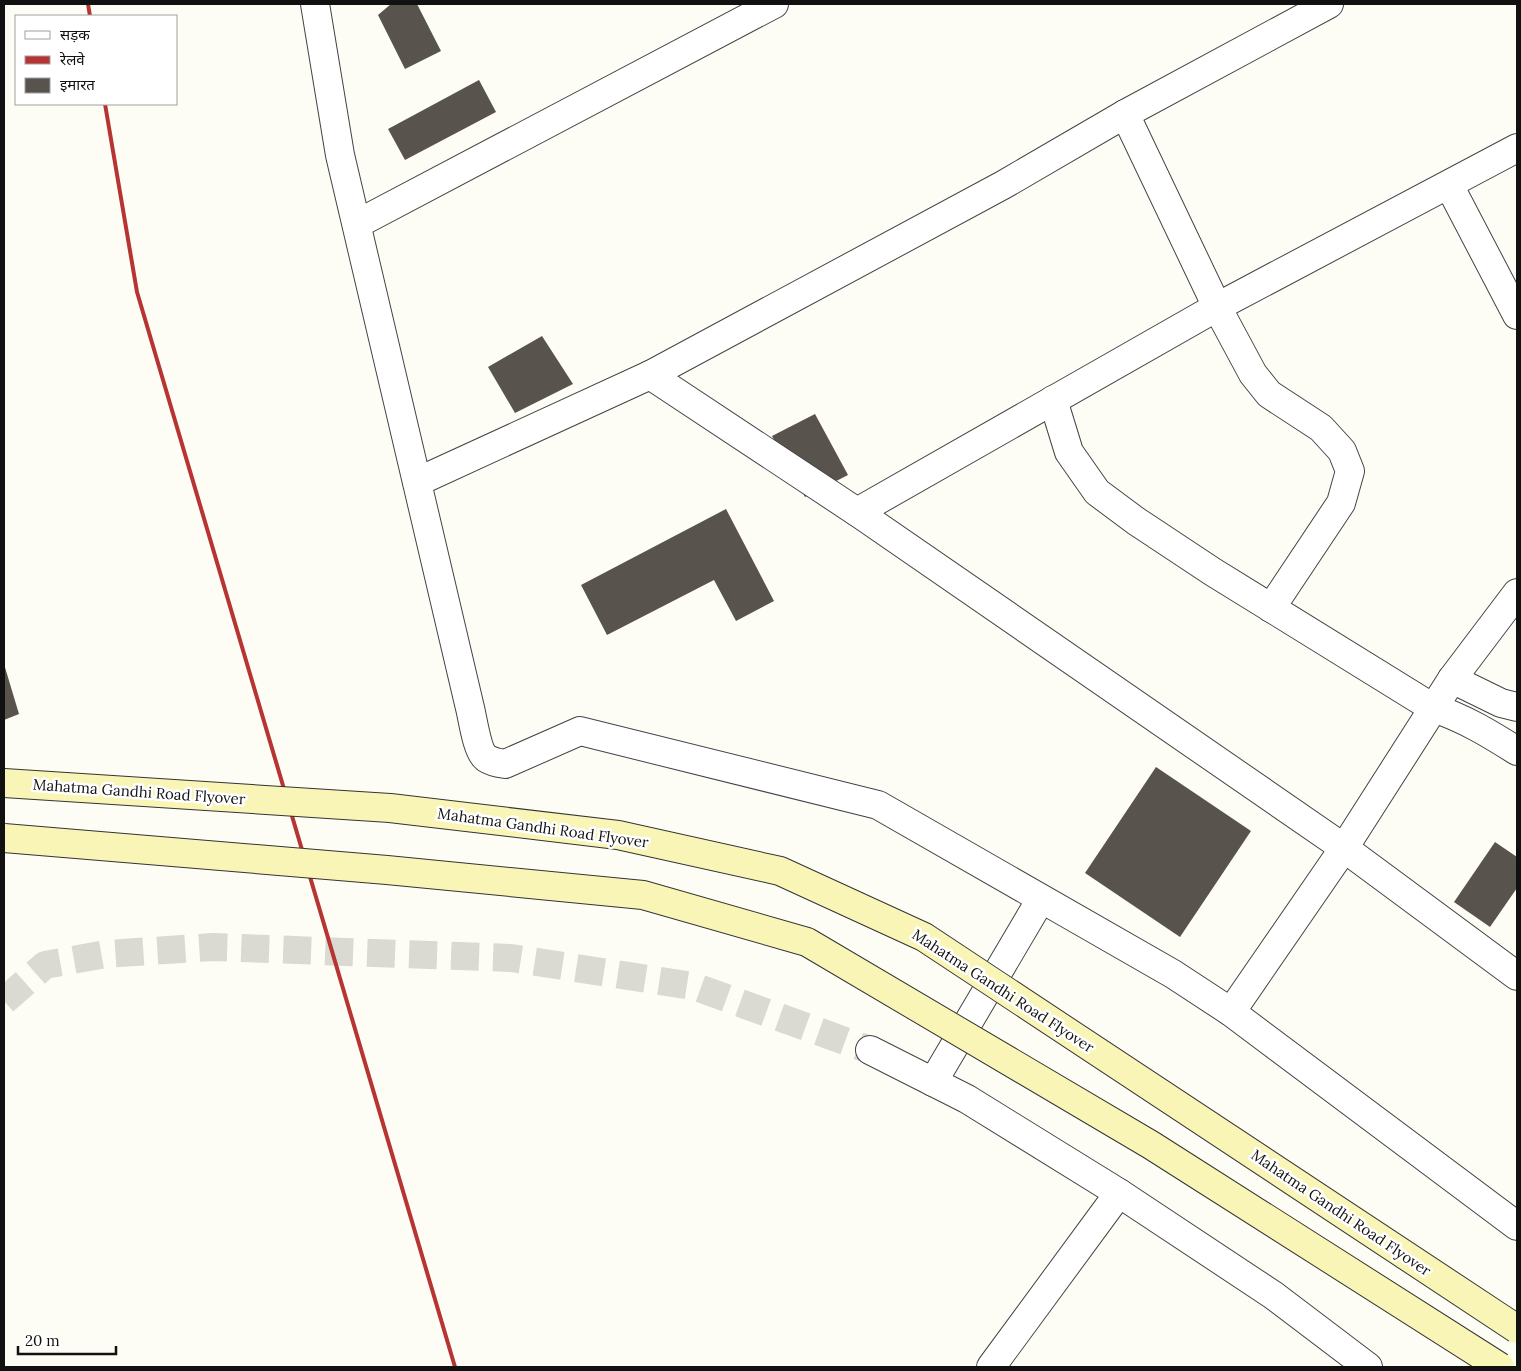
<svg xmlns="http://www.w3.org/2000/svg" width="1521" height="1371" font-family="Lora,'Noto Sans Devanagari',serif">
<style>
.building{fill:#59534e}
.lines{fill:none;stroke-linecap:round;stroke-linejoin:round}
.tertiary-tunnel{stroke:#dadad3;stroke-width:28;stroke-dasharray:28 14;stroke-linecap:butt}
.minor-casing{stroke:#444;stroke-width:30}
.tertiary-casing{stroke:#444;stroke-width:30}
.minor{stroke:#fff;stroke-width:28}
.tertiary{stroke:#fff;stroke-width:28}
.rail{stroke:#b63533;stroke-width:4}
.secondary-bridge-casing{stroke:#333;stroke-width:30;stroke-linecap:butt}
.secondary-bridge{stroke:#f8f5b6;stroke-width:28}
.labels{text-anchor:middle;stroke-width:5;stroke-linejoin:round;paint-order:stroke}
.street-label{font-size:15px;fill:#111;stroke:#fff}
</style>
<rect width="100%" height="100%" fill="#fefdf5"/>
<!-- building -->
<g class="building">
<polygon points="391,4 417,4 441,51 405,69 378,15"/>
<polygon points="479,80 496,112 405,160 388,129"/>
<polygon points="542,336 573,384 515,413 488,367"/>
<polygon points="815,414 848,475 805,497 772,436"/>
<polygon points="726,509 774,601 736,621 714,580 607,635 581,585"/>
<polygon points="4,664 19,714 4,720"/>
<polygon points="1156,767 1251,831 1180,937 1085,873"/>
<polygon points="1495,842 1517,857 1517,888 1490,927 1454,902"/>
</g>
<g class="lines">
<!-- tertiary-tunnel -->
<polyline class="tertiary-tunnel" points="4,1001 45,965 106,954 213,947 511,958 693,986 870,1050"/>
<defs>
<g id="minor">
<path d="M315 4 340 155 470 708C473 720 477 751 486 758 492 762 498 763 505 764L580 731 878 805 1173 974 1231 1012 1517 1226"/>
<polyline points="1125,114 1217,307 1253,374 1269,394 1321,428 1342,451 1350,471 1341,503 1271,608"/>
<polyline points="1449,185 1517,315"/>
<polyline points="357,224 774,4"/>
<polyline points="650,375 857,512 1217,307 1517,148"/>
<path d="M1053 400 1069 452 1097 492 1136 521 1213 572 1433 708C1464 718 1490 734 1517 751"/>
<polyline points="417,482 650,375 1003,185 1125,114 1329,4"/>
<polyline points="857,512 1344,848 1517,976"/>
<polyline points="1452,679 1501,703 1517,707"/>
<polyline points="1231,1012 1344,848 1452,679 1517,593"/>
<polyline points="991,1367 1119,1193"/>
</g>
<g id="tertiary">
<polyline points="870,1050 967,1099 1119,1193 1273,1295 1368,1367"/>
<polyline points="933,1082 1041,899"/>
</g>
</defs>
<!-- minor casing -->
<use href="#minor" class="minor-casing"/>
<!-- tertiary casing -->
<use href="#tertiary" class="tertiary-casing"/>
<!-- minor -->
<use href="#minor" class="minor"/>
<!-- tertiary -->
<use href="#tertiary" class="tertiary"/>
<!-- rail -->
<g class="rail">
<polyline points="88,4 90,16"/>
<polyline points="105,104 137,292 455,1367"/>
</g>
<defs>
<g id="secondary-bridge">
<polyline points="4,783 390,808 618,835 780,871 924,937 1517,1329"/>
<polyline points="4,838 387,870 643,895 807,942 1151,1145 1500,1367"/>
</g>
</defs>
<!-- secondary-bridge casing -->
<use href="#secondary-bridge" class="secondary-bridge-casing"/>
<!-- secondary-bridge -->
<use href="#secondary-bridge" class="secondary-bridge"/>
</g>
<g class="labels">
<!-- street labels -->
<g class="street-label">
<text transform="translate(139 792) rotate(4)" y="5">Mahatma Gandhi Road Flyover</text>
<text transform="translate(543 828) rotate(8)" y="5">Mahatma Gandhi Road Flyover</text>
<text transform="translate(1003 991) rotate(33)" y="5">Mahatma Gandhi Road Flyover</text>
<text transform="translate(1341 1213) rotate(34)" y="5">Mahatma Gandhi Road Flyover</text>
</g>
</g>
<!-- border -->
<rect width="1521" height="1371" fill="none" stroke="#111111" stroke-width="10"/>
<!-- legend -->
<rect x="15" y="15" width="162" height="90" fill="#ffffff" stroke="#a0a0a0"/>
<rect x="25" y="31" width="25" height="8" fill="#ffffff" stroke="#a0a0a0"/>
<text x="60" y="40" font-size="15" fill="#111111">सड़क</text>
<rect x="25" y="56" width="25" height="8" fill="#b63533" stroke="#a0a0a0"/>
<text x="60" y="65" font-size="15" fill="#111111">रेलवे</text>
<rect x="25" y="78" width="25" height="15" fill="#59534e" stroke="#a0a0a0"/>
<text x="60" y="90" font-size="15" fill="#111111">इमारत</text>
<!-- scale -->
<path d="M18 1346v8h98v-8" fill="none" stroke="#111111" stroke-width="2.5"/>
<text x="25" y="1346" font-size="15" fill="#111111" stroke="#ffffff" stroke-width="4" paint-order="stroke">20 m</text>
</svg>
